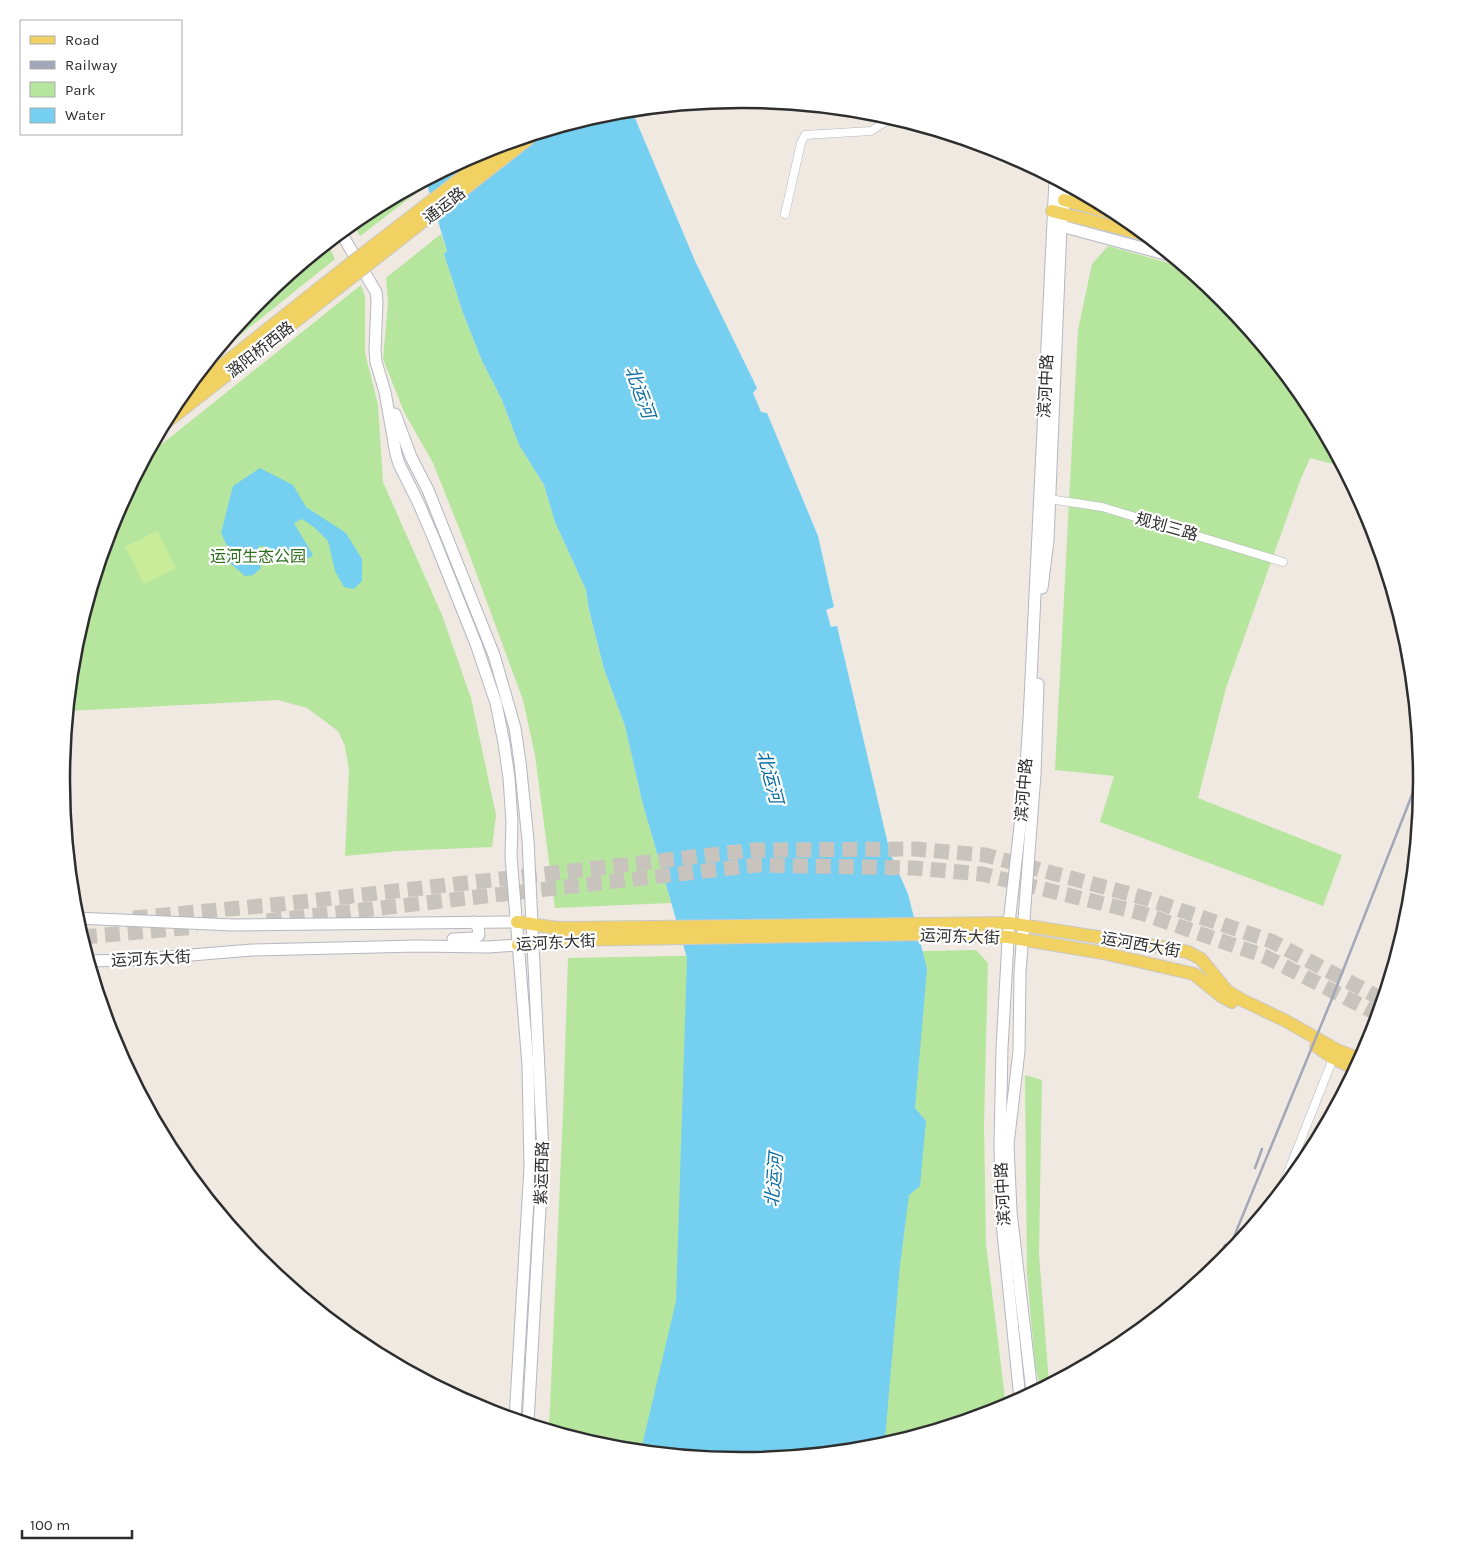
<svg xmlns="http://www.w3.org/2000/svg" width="1483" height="1560" font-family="Karla,'Noto Sans SC',sans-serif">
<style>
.green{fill:#b6e59e}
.pitch{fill:#c9ec9a}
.water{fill:#75cff0}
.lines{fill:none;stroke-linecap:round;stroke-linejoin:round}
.highway-tunnel{stroke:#c8c4bd;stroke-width:15;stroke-dasharray:15 8;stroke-linecap:butt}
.street-casing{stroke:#b4b7c1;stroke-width:9}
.secondary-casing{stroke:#b4b7c1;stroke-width:13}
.primary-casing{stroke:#c9c9c9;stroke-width:14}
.street{stroke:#fff;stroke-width:8}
.secondary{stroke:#fff;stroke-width:11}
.primary{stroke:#f2d163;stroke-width:12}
.rail{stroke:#a3a6b8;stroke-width:2.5}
.primary-bridge-casing{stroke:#c9c9c9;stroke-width:14;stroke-linecap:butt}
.primary-bridge{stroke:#f2d163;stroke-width:12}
.labels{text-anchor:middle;stroke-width:4.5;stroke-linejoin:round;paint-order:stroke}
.street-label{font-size:16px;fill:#2e2e2e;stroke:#fff}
.park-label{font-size:16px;fill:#2c6e1b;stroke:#fff}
.water-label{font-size:18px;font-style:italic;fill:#0d6fa3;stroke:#fff}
.rim{fill:none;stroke:#2e2e2e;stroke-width:2.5}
</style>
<rect width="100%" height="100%" fill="#efe9e1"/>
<!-- green -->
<g class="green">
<polygon points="445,171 360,236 353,223 364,214"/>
<polygon points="441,234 447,251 444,254 463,313 482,361 502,400 519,445 544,485 555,522 586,590 589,610 604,669 625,726 642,801 671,903 555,908 535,755 523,700 467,548 433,463 404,412 383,359 388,303 386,278"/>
<polygon points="328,244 335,259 214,356 261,299"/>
<polygon points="1108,246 1183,267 1223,299 1307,402 1341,466 1310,458 1300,481 1226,688 1198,798 1342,855 1323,906 1100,822 1114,776 1055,770 1078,330 1092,264"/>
<polygon points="361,285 365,296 365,353 378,405 383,482 442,615 471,698 496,815 492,847 397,851 345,856 349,770 345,746 338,731 307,708 278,700 68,711 74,647 113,519 148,455"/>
<polygon points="976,950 988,963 984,1125 986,1244 1006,1406 874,1447 741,1460 609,1447 549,1429 563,1113 568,958"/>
<polygon points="1025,1075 1042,1080 1039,1254 1049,1383 1040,1388 1035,1364 1027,1274"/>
</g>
<!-- pitch -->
<polygon class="pitch" points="157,531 176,568 144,584 125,547"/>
<!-- water -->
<g class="water">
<polygon points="632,111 695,261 757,388 753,393 761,412 767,413 818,536 834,607 826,610 831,627 837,626 890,853 908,894 927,969 915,1108 926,1121 920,1186 909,1195 900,1265 885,1439 884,1444 874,1447 741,1460 641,1450 676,1301 687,958 642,801 625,726 604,669 589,610 586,590 555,522 544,485 519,445 502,400 482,361 463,313 444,254 447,251 426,181 481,151 609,113"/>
<polygon points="260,468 293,485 306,507 346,533 362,559 362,581 354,589 344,587 335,571 328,541 314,527 302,519 294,523 313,555 309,558 293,555 281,556 275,554 267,547 259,546 256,555 261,568 253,575 245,576 230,563 220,549 228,548 221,533 233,486"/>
</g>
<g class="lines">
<!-- highway-tunnel -->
<g class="highway-tunnel">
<polyline points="133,918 282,904 754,850 915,849 985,855 1145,898 1271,941 1382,999"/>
<polyline points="267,921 757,865 914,868 982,874 1141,913 1264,956 1378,1014"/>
<polyline points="82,937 197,927"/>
</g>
<defs>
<g id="street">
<polyline points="785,214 801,143 805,135 871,131 885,122 895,119"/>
<polyline points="1049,499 1102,507 1283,562"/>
<polyline points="1281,1190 1334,1056"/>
</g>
<g id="secondary">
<polyline points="1061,226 1169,255"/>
<polyline points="341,233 376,292 377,301 375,351 376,362 385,392 396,454 399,464 418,502 434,539 476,644 496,703 504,743 509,778 512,822 511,856 528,1065 530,1167 515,1419"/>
<polyline points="395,414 411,457 428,490 494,655 515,728 520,762 528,840 543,1154 528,1423"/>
<polyline points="1042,588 1048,540 1061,226 1066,186"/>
<polyline points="76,918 233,925 517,922"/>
<polyline points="453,939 475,938 479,935 478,927 474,922"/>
<polyline points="89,961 130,960 252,950 417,946 488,947 518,945"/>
<polyline points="1032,1392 1011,1212 1008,1144 1019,1051 1020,972 1035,774 1038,684"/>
<polyline points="1020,1399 1001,1213 1000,1144 1002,1048 1009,923 1025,782 1029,720 1055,180"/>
</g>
<g id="primary">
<polyline points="1064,200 1120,215"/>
<polyline points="1052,211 1143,234"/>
<polyline points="177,401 351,263"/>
<polyline points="164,424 356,274"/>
<path d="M517 922C532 923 547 928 563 928L1009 923 1167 948 1188 952 1201 959 1227 991 1242 1000 1286 1021 1337 1050 1360 1059"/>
<polyline points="518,945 565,940 927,934 1008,937 1103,953 1194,974 1221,996 1232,1002"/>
<polyline points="1316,1046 1333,1058 1355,1069"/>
</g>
</defs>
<!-- street casing -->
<use href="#street" class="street-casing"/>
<!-- secondary casing -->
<use href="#secondary" class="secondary-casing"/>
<!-- primary casing -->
<use href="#primary" class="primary-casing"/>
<!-- street -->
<use href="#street" class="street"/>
<!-- secondary -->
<use href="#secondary" class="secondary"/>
<!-- primary -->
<use href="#primary" class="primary"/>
<!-- rail -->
<g class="rail">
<polyline points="1255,1168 1262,1149"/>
<polyline points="1226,1256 1331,1001 1421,772"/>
<polyline points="1216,1266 1225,1245"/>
</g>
<defs>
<g id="primary-bridge">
<polyline points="351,263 505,144"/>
<polyline points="356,274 532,136"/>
</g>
</defs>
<!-- primary-bridge casing -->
<use href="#primary-bridge" class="primary-bridge-casing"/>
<!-- primary-bridge -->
<use href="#primary-bridge" class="primary-bridge"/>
</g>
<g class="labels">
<!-- street labels -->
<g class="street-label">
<text transform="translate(444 205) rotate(-38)" y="6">通运路</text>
<text transform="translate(260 349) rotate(-38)" y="6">潞阳桥西路</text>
<text transform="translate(1045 386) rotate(-87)" y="6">滨河中路</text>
<text transform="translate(1167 526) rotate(16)" y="6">规划三路</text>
<text transform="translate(1023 790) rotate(-85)" y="6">滨河中路</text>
<text transform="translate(960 936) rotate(2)" y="6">运河东大街</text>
<text transform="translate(556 942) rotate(-3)" y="6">运河东大街</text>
<text transform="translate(1141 944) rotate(10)" y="6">运河西大街</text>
<text transform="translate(151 958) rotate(-3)" y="6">运河东大街</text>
<text transform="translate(541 1173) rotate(-88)" y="6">紫运西路</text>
<text transform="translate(1002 1194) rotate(-93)" y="6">滨河中路</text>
</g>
<!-- park labels -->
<g class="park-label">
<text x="258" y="562">运河生态公园</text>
</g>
<!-- water labels -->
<g class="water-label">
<text transform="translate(640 392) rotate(70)" y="6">北运河</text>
<text transform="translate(770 777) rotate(75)" y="6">北运河</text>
<text transform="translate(774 1180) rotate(-85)" y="6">北运河</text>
</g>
</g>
<!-- crop -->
<path d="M0 0H1483V1560H0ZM741 108H742A671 671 0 0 1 1413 779V781A671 671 0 0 1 742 1452H741A671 671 0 0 1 70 781V779A671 671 0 0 1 741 108Z" fill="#fff" fill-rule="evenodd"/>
<path class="rim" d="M741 108H742A671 671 0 0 1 1413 779V781A671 671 0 0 1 742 1452H741A671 671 0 0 1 70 781V779A671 671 0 0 1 741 108Z"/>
<!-- legend -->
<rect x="20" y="20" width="162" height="115" fill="#ffffff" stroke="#ababab"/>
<rect x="30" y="36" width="25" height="8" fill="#f2d163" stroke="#ababab"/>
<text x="65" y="45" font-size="15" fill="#2e2e2e">Road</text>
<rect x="30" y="61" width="25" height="8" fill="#a3a6b8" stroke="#ababab"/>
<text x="65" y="70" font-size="15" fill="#2e2e2e">Railway</text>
<rect x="30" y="82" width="25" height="15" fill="#b6e59e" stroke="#ababab"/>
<text x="65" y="95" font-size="15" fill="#2e2e2e">Park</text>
<rect x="30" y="108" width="25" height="15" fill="#75cff0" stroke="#ababab"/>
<text x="65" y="120" font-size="15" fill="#2e2e2e">Water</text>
<!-- scale -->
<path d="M22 1530v8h110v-8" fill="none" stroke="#2e2e2e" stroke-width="2.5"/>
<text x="30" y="1530" font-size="15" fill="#2e2e2e" stroke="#ffffff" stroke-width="4" paint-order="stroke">100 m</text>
</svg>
